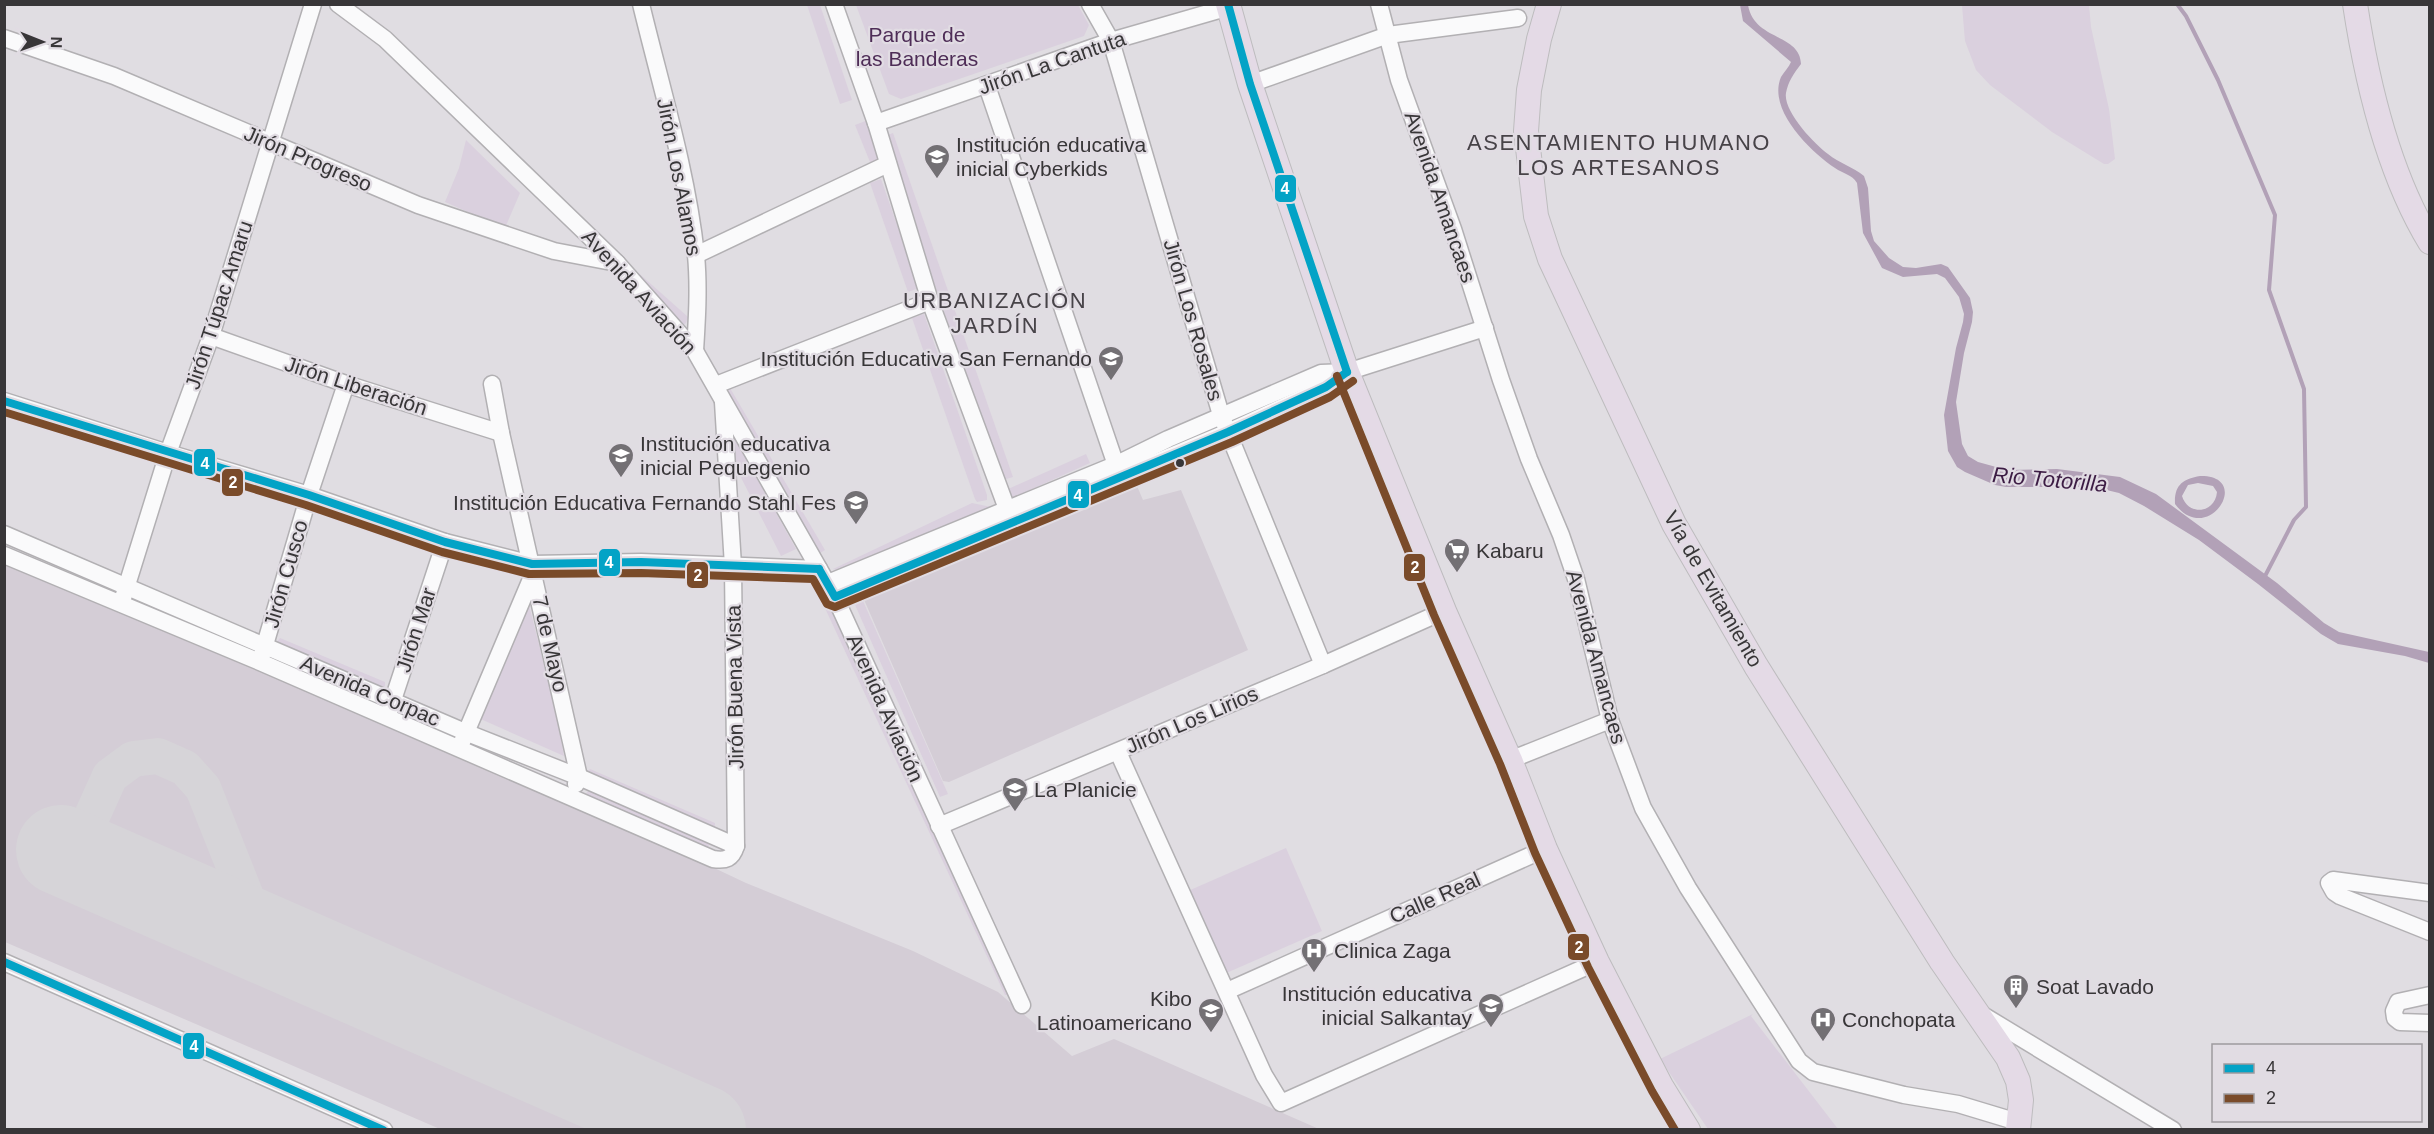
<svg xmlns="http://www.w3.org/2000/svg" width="2434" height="1134" font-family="Helvetica,sans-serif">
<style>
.built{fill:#d4cdd6}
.green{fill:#dad0de}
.water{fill:#b2a1b7;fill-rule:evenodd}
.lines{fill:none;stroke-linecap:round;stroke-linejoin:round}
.stream{stroke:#b2a1b7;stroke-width:4}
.taxiway{stroke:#d6d4d8;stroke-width:36}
.runway{stroke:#d6d4d8;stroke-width:90}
.minor-casing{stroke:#b2b0b3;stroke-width:19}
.highway-casing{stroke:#bdbcbe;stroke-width:26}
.minor{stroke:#fafafb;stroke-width:16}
.highway{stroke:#e4dae6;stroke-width:24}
.bus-1-casing{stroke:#e1dce3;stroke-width:12}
.bus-2-casing{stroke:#e1dce3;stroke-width:12}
.bus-1{stroke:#03a3c6;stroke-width:8}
.bus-2{stroke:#7a4b2a;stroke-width:8}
.bus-dot{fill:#383638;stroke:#e1dce3;stroke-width:2}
.labels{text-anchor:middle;stroke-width:4.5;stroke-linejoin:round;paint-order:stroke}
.park-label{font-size:21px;fill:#4e2d57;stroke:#e1dce3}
.street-label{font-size:21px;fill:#383638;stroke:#e1dce3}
.poi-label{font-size:21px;fill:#383638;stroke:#e1dce3;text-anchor:start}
.neighbourhood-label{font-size:22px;letter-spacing:1.5px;fill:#474348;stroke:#e1dce3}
.water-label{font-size:22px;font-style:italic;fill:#3c1c44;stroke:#e1dce3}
.line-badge{stroke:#e1dce3;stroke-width:2}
.badge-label{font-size:16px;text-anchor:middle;font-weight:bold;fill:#fff}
</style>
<rect width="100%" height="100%" fill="#e0dde2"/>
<!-- built -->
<g class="built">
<polygon points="1134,479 1143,500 1181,490 1248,650 949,782 943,781 862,595"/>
<polygon points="4,560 674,849 746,883 913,951 998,992 1072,1056 1114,1039 1319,1129 440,1129 5,942"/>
</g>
<!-- green -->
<g class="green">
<polygon points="807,5 820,5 852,100 840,104"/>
<polygon points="856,5 1078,5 1089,25 1084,36 901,99 889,94"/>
<polygon points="1962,5 2089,5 2091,27 2109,109 2115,159 2108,164 2104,164 2052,132 1990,85 1976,70 1965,41"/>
<polygon points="868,120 885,162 872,167 855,125"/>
<polygon points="893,133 1013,477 1003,480 883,137"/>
<polygon points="466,140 520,193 505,228 445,202 459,168"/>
<polygon points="881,179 919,288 908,292 870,183"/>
<polygon points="616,253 688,317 686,323 682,326"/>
<polygon points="924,314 987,495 987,500 977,502 975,499 912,318"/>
<polygon points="730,388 825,550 817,555 727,395"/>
<polygon points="728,426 796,549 781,556 731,458"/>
<polygon points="1086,454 1090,463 1010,499 1006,490"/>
<polygon points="972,503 991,507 845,572 833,569"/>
<polygon points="856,585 948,794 940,797 848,589"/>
<polygon points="525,589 555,708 564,756 476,717"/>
<polygon points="832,602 1012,995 1005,995 824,606"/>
<polygon points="280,638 385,682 385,686 383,688 277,642"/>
<polygon points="590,769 715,823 715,828 586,773"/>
<polygon points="589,789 709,842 708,850 585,796"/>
<polygon points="1286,848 1322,931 1224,974 1188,891"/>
<polygon points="1753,1014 1751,1016 1838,1129 1708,1129 1660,1059"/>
</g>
<!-- water -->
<g class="water">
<path d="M1740 5H1748C1754 41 1800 33 1801 64 1794 73 1788 82 1786 93 1783 111 1814 144 1828 154 1839 163 1853 167 1864 176L1868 188 1871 231 1874 241 1889 258 1903 267 1916 268 1941 264 1948 267 1970 298 1973 312 1972 322 1964 353 1956 402 1962 444 1968 456 1978 462 2007 470 2057 469 2120 477 2156 494 2277 583 2324 623 2339 632 2429 652V663L2405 656 2338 644 2321 634 2258 584 2199 540 2144 506 2119 493 2094 487H2006L1995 485 1965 472 1957 467 1948 451 1944 415 1956 348 1963 322 1964 314 1959 297 1945 278 1937 274 1903 277 1882 268 1863 233 1857 183C1852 174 1843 174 1835 168 1811 152 1767 110 1781 77 1784 72 1789 67 1791 62L1743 21Z"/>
<path d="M2200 476C2254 475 2208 548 2175 504 2174 485 2183 479 2200 476ZM2198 483 2213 486 2217 492C2215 514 2188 516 2182 496L2188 485Z"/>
</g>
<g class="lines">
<!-- stream -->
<polyline class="stream" points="2177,4 2186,16 2218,80 2275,215 2269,290 2304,389 2306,507 2294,520 2264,578"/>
<!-- taxiway -->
<polyline class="taxiway" points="74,856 110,776 133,759 158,756 185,768 203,788 253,914 275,944"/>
<!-- runway -->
<polyline class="runway" points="61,850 701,1130"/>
<defs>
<g id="minor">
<polyline points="338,4 385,39 617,263 695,351 835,597 1022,1005"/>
<path d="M641 4C661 87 687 171 696 255 699 287 697 319 695 351"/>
<polyline points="834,4 876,123 930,301 1010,517"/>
<polyline points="1090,4 1111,41 1221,415 1323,665"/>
<polyline points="1379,4 1399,80 1453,229 1501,380 1529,459 1561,535 1576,579 1610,720 1643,808 1688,888 1799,1061 1813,1072 1904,1095 1958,1104 2021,1123"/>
<polyline points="4,38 114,76 418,205 554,251 617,263"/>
<polyline points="1250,84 1388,35 1518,18"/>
<polyline points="987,86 1119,474"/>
<polyline points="876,123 1111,41 1229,7"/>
<polyline points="696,255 888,164"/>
<polyline points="211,336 346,384 501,433"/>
<polyline points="492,384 501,433 579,777 576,784"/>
<polyline points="716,385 930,301"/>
<polyline points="4,401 168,453 309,495 445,542 532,564 641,562 819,569"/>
<polyline points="4,534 465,732 579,777 736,846"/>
<path d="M4 555 260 662 713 859C726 861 732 859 736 846L733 566 723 402"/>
<polyline points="828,583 1115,465 1168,439 1321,373 1347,372 1485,328"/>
<polyline points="835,597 1228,432 1326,387 1347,372"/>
<polyline points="123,598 168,453 211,336 313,4"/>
<polyline points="262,655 309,495 346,384"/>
<polyline points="389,712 445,542"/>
<polyline points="462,742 534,572"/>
<polyline points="1118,752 1264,1075 1281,1103 1597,962"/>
<polyline points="1510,760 1610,720"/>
<polyline points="939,826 1323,665 1444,611"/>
<polyline points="2430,893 2333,880 2329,883 2334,892 2340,896 2430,932"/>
<polyline points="4,962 384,1130"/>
<polyline points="1227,991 1545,849"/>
<polyline points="2430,995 2398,1002 2394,1011 2395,1018 2400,1022 2430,1023"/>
<polyline points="1981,1014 2173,1130"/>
</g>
<g id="highway">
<polyline points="1228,4 1250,84 1347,372 1444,611 1510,760 1545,849 1597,962 1661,1086 1688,1130"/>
<polyline points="1549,4 1539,39 1529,90 1526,131 1536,216 1550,259 1674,524 1756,666 1942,962 2008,1058 2018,1081 2021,1100 2018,1130"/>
<path d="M2355 4C2367 83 2388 173 2430 242"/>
</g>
</defs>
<!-- minor casing -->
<use href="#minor" class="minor-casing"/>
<!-- highway casing -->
<use href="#highway" class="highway-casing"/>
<!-- minor -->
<use href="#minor" class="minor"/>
<!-- highway -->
<use href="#highway" class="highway"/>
<defs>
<g id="bus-1">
<polyline points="1228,4 1250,84 1347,372"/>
<polyline points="4,401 309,495 445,542 532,564 641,562 819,569"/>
<polyline points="819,569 835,597 1228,432 1326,387 1347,372"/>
<polyline points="4,962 383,1130"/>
</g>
<g id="bus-2">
<polyline points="1337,376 1434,615 1500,764 1535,853 1588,967 1652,1091 1675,1130"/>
<polyline points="4,412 306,505 442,552 529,574 641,573 813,579 827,604 835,607 1232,442 1330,397 1353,381"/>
</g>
</defs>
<!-- bus-1 casing -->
<use href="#bus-1" class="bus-1-casing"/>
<!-- bus-2 casing -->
<use href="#bus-2" class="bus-2-casing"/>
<!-- bus-1 -->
<use href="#bus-1" class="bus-1"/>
<!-- bus-2 -->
<use href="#bus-2" class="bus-2"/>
</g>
<!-- icons -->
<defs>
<symbol id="school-pin" viewBox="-11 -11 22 30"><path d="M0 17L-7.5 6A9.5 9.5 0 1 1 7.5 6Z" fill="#737074" stroke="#e1dce3"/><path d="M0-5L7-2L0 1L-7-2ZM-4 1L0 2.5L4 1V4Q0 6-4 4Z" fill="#fff"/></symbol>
<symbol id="supermarket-pin" viewBox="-11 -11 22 30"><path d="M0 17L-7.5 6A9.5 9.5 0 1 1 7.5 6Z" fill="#737074" stroke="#e1dce3"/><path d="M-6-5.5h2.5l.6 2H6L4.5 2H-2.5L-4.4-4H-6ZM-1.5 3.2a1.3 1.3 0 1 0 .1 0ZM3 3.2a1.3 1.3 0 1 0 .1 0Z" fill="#fff"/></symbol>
<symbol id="hospital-pin" viewBox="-11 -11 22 30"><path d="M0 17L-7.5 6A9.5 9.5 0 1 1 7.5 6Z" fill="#737074" stroke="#e1dce3"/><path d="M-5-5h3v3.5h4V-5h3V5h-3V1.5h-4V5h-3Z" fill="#fff"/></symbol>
<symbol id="building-pin" viewBox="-11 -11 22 30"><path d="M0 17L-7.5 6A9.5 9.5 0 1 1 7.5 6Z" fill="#737074" stroke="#e1dce3"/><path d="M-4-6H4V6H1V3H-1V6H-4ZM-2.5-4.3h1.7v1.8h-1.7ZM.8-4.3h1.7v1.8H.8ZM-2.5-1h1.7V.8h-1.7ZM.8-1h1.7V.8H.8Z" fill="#fff"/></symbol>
</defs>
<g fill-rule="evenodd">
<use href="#school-pin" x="922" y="142" width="30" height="40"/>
<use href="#school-pin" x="1096" y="344" width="30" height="40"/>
<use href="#school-pin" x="606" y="441" width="30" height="40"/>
<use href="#school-pin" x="841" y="488" width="30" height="40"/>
<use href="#supermarket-pin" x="1442" y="536" width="30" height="40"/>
<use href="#school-pin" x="1000" y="775" width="30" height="40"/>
<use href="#hospital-pin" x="1299" y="936" width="30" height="40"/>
<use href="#building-pin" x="2001" y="972" width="30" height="40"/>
<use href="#school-pin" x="1476" y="991" width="30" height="40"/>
<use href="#school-pin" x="1196" y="996" width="30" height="40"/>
<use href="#hospital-pin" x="1808" y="1005" width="30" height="40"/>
</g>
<!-- markers -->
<circle class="bus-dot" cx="1180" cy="463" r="5"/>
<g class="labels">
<!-- park labels -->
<g class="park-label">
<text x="917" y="42">Parque de<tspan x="917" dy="24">las Banderas</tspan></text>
</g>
<!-- street labels -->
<g class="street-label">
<text transform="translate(1052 63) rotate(-19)" y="7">Jirón La Cantuta</text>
<text transform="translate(308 159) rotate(23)" y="7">Jirón Progreso</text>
<text transform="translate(679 177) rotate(79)" y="7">Jirón Los Alamos</text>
<text transform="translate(1440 197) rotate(71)" y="7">Avenida Amancaes</text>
<text transform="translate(639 292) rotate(48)" y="7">Avenida Aviación</text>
<text transform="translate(219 305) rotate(-72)" y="7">Jirón Túpac Amaru</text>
<text transform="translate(1193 320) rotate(74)" y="7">Jirón Los Rosales</text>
<text transform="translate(356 386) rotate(18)" y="7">Jirón Liberación</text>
<text transform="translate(286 574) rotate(-74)" y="7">Jirón Cusco</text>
<text transform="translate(1713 589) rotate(60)" y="7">Vía de Evitamiento</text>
<text transform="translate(416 630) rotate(-72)" y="7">Jirón Mar</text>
<text transform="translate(550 644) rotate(77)" y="7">7 de Mayo</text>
<text transform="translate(1596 657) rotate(75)" y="7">Avenida Amancaes</text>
<text transform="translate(735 687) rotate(-91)" y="7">Jirón Buena Vista</text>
<text transform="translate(370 691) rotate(23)" y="7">Avenida Corpac</text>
<text transform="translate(885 708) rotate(66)" y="7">Avenida Aviación</text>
<text transform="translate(1192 720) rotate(-23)" y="7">Jirón Los Lirios</text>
<text transform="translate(1435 898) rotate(-24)" y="7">Calle Real</text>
</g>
<!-- poi labels -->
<g class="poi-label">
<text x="956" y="152">Institución educativa<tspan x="956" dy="24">inicial Cyberkids</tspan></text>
<text x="1092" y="366" text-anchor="end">Institución Educativa San Fernando</text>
<text x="640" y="451">Institución educativa<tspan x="640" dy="24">inicial Pequegenio</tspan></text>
<text x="836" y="510" text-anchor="end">Institución Educativa Fernando Stahl Fes</text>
<text x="1476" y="558">Kabaru</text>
<text x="1034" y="797">La Planicie</text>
<text x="1334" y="958">Clinica Zaga</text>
<text x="2036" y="994">Soat Lavado</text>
<text x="1472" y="1001" text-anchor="end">Institución educativa<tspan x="1472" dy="24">inicial Salkantay</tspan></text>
<text x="1192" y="1006" text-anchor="end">Kibo<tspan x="1192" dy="24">Latinoamericano</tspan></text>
<text x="1842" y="1027">Conchopata</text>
</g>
<!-- neighbourhood labels -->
<g class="neighbourhood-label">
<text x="1619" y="150">ASENTAMIENTO HUMANO<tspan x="1619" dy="25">LOS ARTESANOS</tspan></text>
<text x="995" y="308">URBANIZACIÓN<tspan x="995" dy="25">JARDÍN</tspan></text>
</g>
<!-- water labels -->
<g class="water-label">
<text transform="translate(2050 479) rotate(5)" y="8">Rio Totorilla</text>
</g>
</g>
<g class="line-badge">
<rect x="1274" y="174" width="23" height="29" rx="6" fill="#03a3c6"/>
<rect x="193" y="448" width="23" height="29" rx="6" fill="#03a3c6"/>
<rect x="221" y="468" width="23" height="29" rx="6" fill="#7a4b2a"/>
<rect x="1067" y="480" width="23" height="29" rx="6" fill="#03a3c6"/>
<rect x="598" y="548" width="23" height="29" rx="6" fill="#03a3c6"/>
<rect x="1403" y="553" width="23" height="29" rx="6" fill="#7a4b2a"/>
<rect x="686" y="561" width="23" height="28" rx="6" fill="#7a4b2a"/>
<rect x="1567" y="933" width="23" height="28" rx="6" fill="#7a4b2a"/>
<rect x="182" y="1032" width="23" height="28" rx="6" fill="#03a3c6"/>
</g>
<g class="badge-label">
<text x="1285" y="194">4</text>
<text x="205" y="469">4</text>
<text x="233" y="488">2</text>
<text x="1078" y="501">4</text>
<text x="609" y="568">4</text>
<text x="1415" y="573">2</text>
<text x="698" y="581">2</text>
<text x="1579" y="953">2</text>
<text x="194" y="1052">4</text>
</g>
<!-- border -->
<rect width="2434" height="1134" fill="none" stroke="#383638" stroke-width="12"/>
<!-- legend -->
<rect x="2212" y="1044" width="210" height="78" fill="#e1dce3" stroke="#9d9a9f" stroke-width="1.5"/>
<rect x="2224" y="1064" width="30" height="9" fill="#03a3c6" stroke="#9d9a9f" stroke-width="1.5"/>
<text x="2266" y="1074" font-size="18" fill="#383638">4</text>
<rect x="2224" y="1094" width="30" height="9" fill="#7a4b2a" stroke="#9d9a9f" stroke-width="1.5"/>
<text x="2266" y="1104" font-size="18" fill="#383638">2</text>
<!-- north arrow -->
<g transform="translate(42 42) rotate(91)" stroke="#e1dce3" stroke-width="4.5" paint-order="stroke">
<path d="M0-4.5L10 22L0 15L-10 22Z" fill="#383638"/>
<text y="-9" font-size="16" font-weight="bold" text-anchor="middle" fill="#383638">N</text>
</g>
</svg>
